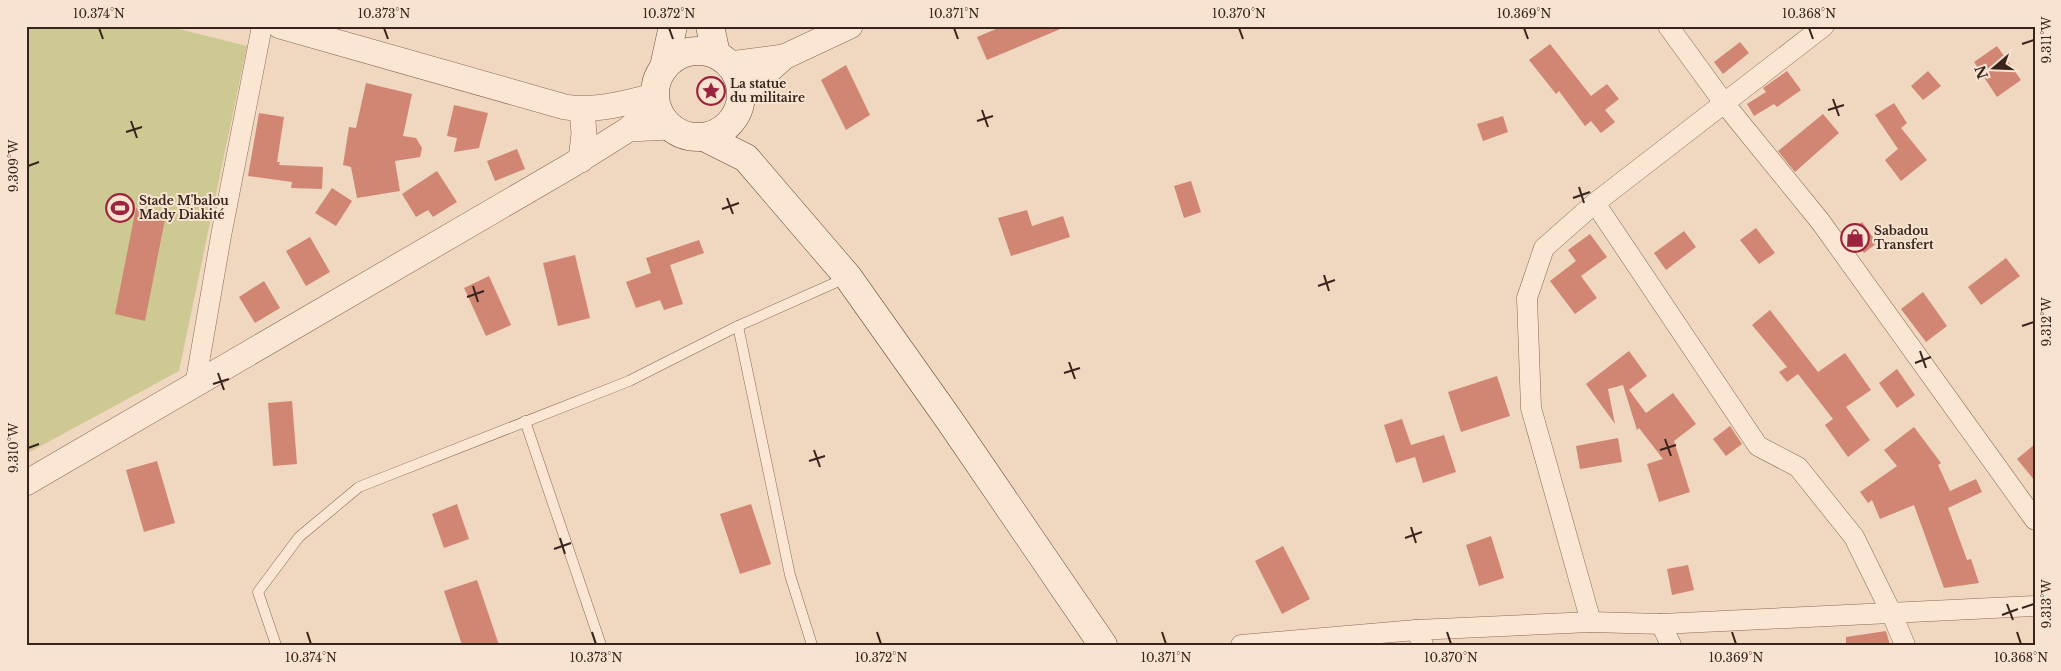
<svg xmlns="http://www.w3.org/2000/svg" width="2061" height="671" font-family="'Libre Baskerville',serif">
<style>
.green{fill:#cec993}
.building{fill:#d08673}
.lines{fill:none;stroke-linecap:round;stroke-linejoin:round}
.service-casing{stroke:#8a6756;stroke-width:11}
.minor-casing{stroke:#8a6756;stroke-width:21}
.tertiary-casing{stroke:#8a6756;stroke-width:26}
.secondary-casing{stroke:#6b483a;stroke-width:29}
.service{stroke:#fae6d3;stroke-width:10}
.minor{stroke:#fae6d3;stroke-width:20}
.tertiary{stroke:#fae6d3;stroke-width:25}
.secondary{stroke:#fae6d3;stroke-width:28}
.ticks{fill:none;stroke:#38241c;stroke-width:2}
.labels{text-anchor:middle;stroke-width:4;stroke-linejoin:round;paint-order:stroke}
.poi-label{font-size:12px;font-weight:bold;fill:#38241c;stroke:#f7e3cf;text-anchor:start}
.neatline{fill:none;stroke:#38241c;stroke-width:2}
.ticks-label{font-size:12px;text-anchor:middle;fill:#38241c}
</style>
<rect width="100%" height="100%" fill="#f0d7bf"/>
<!-- green -->
<polygon class="green" points="26,26 167,26 247,46 179,371 26,454"/>
<!-- building -->
<g class="building">
<polygon points="1003,26 1065,26 1065,27 987,60 977,37"/>
<polygon points="1740,42 1749,53 1723,74 1714,62"/>
<polygon points="1550,44 1591,96 1607,84 1619,99 1605,110 1615,122 1601,133 1591,121 1585,126 1559,91 1556,94 1529,60"/>
<polygon points="1997,46 2021,80 1997,97 1974,62"/>
<polygon points="846,65 870,115 846,130 821,80"/>
<polygon points="1787,71 1801,90 1777,107 1774,104 1754,116 1747,104 1766,92 1763,88"/>
<polygon points="1928,71 1941,86 1923,100 1911,86"/>
<polygon points="366,83 412,94 403,136 416,138 422,148 420,157 395,161 400,191 357,198 351,167 343,165 349,127 356,128"/>
<polygon points="1894,103 1907,123 1901,128 1927,160 1901,181 1885,160 1898,149 1875,115"/>
<polygon points="454,105 488,113 479,148 454,152 457,138 447,136"/>
<polygon points="259,113 284,117 277,162 280,162 279,165 323,167 322,189 291,188 292,182 248,176"/>
<polygon points="1823,114 1839,133 1795,172 1778,151"/>
<polygon points="1503,116 1508,132 1483,141 1477,124"/>
<polygon points="517,149 525,169 495,181 487,161"/>
<polygon points="437,171 457,202 433,217 428,210 416,217 402,194"/>
<polygon points="1191,181 1201,212 1184,218 1174,186"/>
<polygon points="332,188 352,201 336,226 315,213"/>
<polygon points="136,208 166,214 145,321 115,314"/>
<polygon points="1027,210 1032,226 1063,216 1070,237 1011,256 998,218"/>
<polygon points="1862,222 1877,243 1864,253 1849,232"/>
<polygon points="1756,228 1775,253 1759,264 1740,240"/>
<polygon points="1684,231 1696,247 1666,270 1654,253"/>
<polygon points="1590,234 1607,257 1581,276 1597,298 1575,314 1550,281 1576,261 1568,250"/>
<polygon points="310,237 330,272 306,286 286,251"/>
<polygon points="699,240 704,253 670,265 683,304 664,310 660,300 636,308 626,282 651,273 646,258"/>
<polygon points="575,255 590,318 558,326 543,263"/>
<polygon points="2006,258 2020,276 1981,305 1968,287"/>
<polygon points="489,276 511,325 486,336 464,288"/>
<polygon points="264,281 280,308 255,323 239,297"/>
<polygon points="1923,292 1947,326 1926,342 1901,309"/>
<polygon points="1770,310 1818,372 1845,353 1871,390 1846,407 1870,440 1848,457 1825,425 1833,419 1798,374 1787,382 1779,372 1787,367 1752,325"/>
<polygon points="1629,351 1647,376 1629,390 1646,413 1673,393 1696,424 1674,441 1690,492 1659,502 1647,464 1663,459 1639,428 1637,430 1623,385 1608,389 1615,424 1586,384"/>
<polygon points="1897,369 1915,395 1897,408 1879,383"/>
<polygon points="1497,376 1510,416 1461,432 1448,392"/>
<polygon points="292,401 297,464 273,466 268,403"/>
<polygon points="1402,419 1411,445 1444,435 1456,472 1423,483 1415,457 1396,463 1384,425"/>
<polygon points="1730,426 1742,444 1726,456 1713,439"/>
<polygon points="1914,427 1941,463 1938,465 1950,491 1976,479 1982,492 1948,508 1967,560 1971,559 1979,583 1944,588 1914,505 1880,519 1872,500 1868,503 1860,492 1897,466 1884,450"/>
<polygon points="1618,438 1622,462 1580,469 1576,446"/>
<polygon points="2035,444 2035,481 2017,459"/>
<polygon points="157,461 175,523 144,532 126,470"/>
<polygon points="457,504 469,539 444,548 432,514"/>
<polygon points="751,504 771,564 740,574 720,514"/>
<polygon points="1491,536 1504,578 1479,586 1466,545"/>
<polygon points="1283,546 1310,599 1282,614 1255,561"/>
<polygon points="1688,565 1694,590 1672,595 1667,569"/>
<polygon points="477,580 499,645 462,645 444,591"/>
<polygon points="1886,631 1890,645 1846,645 1846,637"/>
</g>
<g class="lines">
<defs>
<g id="service">
<polyline points="738,326 790,575 812,645"/>
<polyline points="525,421 601,645"/>
<polyline points="276,645 258,592 299,537 359,487 629,381 738,326 848,277"/>
</g>
<g id="minor">
<polyline points="1668,26 1724,103 1820,221 2035,520"/>
<polyline points="1595,203 1758,446 1798,467 1854,537 1891,612 1905,645"/>
<polyline points="195,386 221,236 262,26"/>
<polyline points="1591,622 1531,408 1527,298 1544,248 1595,203 1824,26"/>
<polyline points="1661,624 1671,645"/>
<polyline points="1416,630 1591,622 1661,624 2035,606"/>
<polyline points="1241,645 1416,630 1423,645"/>
</g>
<g id="tertiary">
<path d="M280 26 565 107C596 112 625 103 654 96"/>
<polyline points="730,64 784,57"/>
<polyline points="742,95 784,57 850,26"/>
<polyline points="629,129 670,127"/>
<polyline points="581,160 584,134 582,109"/>
<polyline points="26,483 570,166 629,129 656,103"/>
</g>
<g id="secondary">
<polyline points="710,26 716,54"/>
<circle cx="698" cy="94" r="43"/>
<polyline points="664,67 673,26"/>
<polyline points="704,137 746,158 848,277 950,421 1103,645"/>
</g>
</defs>
<!-- service casing -->
<use href="#service" class="service-casing"/>
<!-- minor casing -->
<use href="#minor" class="minor-casing"/>
<!-- tertiary casing -->
<use href="#tertiary" class="tertiary-casing"/>
<!-- secondary casing -->
<use href="#secondary" class="secondary-casing"/>
<!-- service -->
<use href="#service" class="service"/>
<!-- minor -->
<use href="#minor" class="minor"/>
<!-- tertiary -->
<use href="#tertiary" class="tertiary"/>
<!-- secondary -->
<use href="#secondary" class="secondary"/>
</g>
<!-- ticks -->
<path class="ticks" d="M99 28 103 39M384 28 388 39M669 28 673 39M954 28 958 39M1239 28 1243 39M1524 28 1528 39M1809 28 1813 39M2022 44 2034 40M1833 99 1839 116M982 110 988 127M1828 110 1844 105M131 121 137 138M977 121 993 116M126 132 142 127M28 166 39 162M1579 187 1584 203M727 198 733 214M1573 198 1590 192M722 209 739 203M1324 275 1329 291M473 286 478 302M1318 286 1335 280M467 297 484 291M2022 326 2034 322M1920 351 1926 368M1069 362 1075 379M1915 363 1931 357M218 373 224 390M1064 373 1080 368M213 384 229 379M1665 439 1671 456M28 448 39 444M814 450 820 467M1660 450 1676 445M809 461 825 456M1411 527 1416 543M560 538 565 554M1405 538 1422 532M554 549 571 543M2007 604 2013 620M2022 608 2034 604M2002 615 2018 609M307 632 311 644M592 632 596 644M877 632 881 644M1162 632 1166 644M1447 632 1451 644M1732 632 1736 644M2017 632 2021 644"/>
<!-- icons -->
<defs>
<symbol id="sight-ring" viewBox="-11 -11 22 22"><circle r="9.5" fill="#f7e3cf" stroke="#9c233d" stroke-width="1.5"/><path d="M0-6L1.8-2.2L6-1.7L2.9 1.2L3.7 5.4L0 3.3L-3.7 5.4L-2.9 1.2L-6-1.7L-1.8-2.2Z" fill="#9c233d"/></symbol>
<symbol id="stadium-ring" viewBox="-11 -11 22 22"><circle r="9.5" fill="#f7e3cf" stroke="#9c233d" stroke-width="1.5"/><path d="M0-5a6.5 5 0 1 0 0 10a6.5 5 0 1 0 0-10ZM-3.5-1.8h7v3.6h-7Z" fill="#9c233d"/></symbol>
<symbol id="shop-ring" viewBox="-11 -11 22 22"><circle r="9.5" fill="#f7e3cf" stroke="#9c233d" stroke-width="1.5"/><path d="M-5-2.5h2.3a2.7 3.5 0 0 1 5.4 0H5L5.5 6h-11ZM-1.5-2.5h3a1.5 2.3 0 0 0-3 0Z" fill="#9c233d"/></symbol>
</defs>
<g fill-rule="evenodd">
<use href="#sight-ring" x="695" y="75" width="32" height="32"/>
<use href="#stadium-ring" x="104" y="192" width="32" height="32"/>
<use href="#shop-ring" x="1839" y="222" width="32" height="32"/>
</g>
<g class="labels">
<!-- poi labels -->
<g class="poi-label">
<text x="730" y="88">La statue<tspan x="730" dy="14">du militaire</tspan></text>
<text x="139" y="205">Stade M'balou<tspan x="139" dy="14">Mady Diakité</tspan></text>
<text x="1874" y="235">Sabadou<tspan x="1874" dy="14">Transfert</tspan></text>
</g>
</g>
<!-- border -->
<rect width="2061" height="671" fill="none" stroke="#f7e3cf" stroke-width="55"/>
<!-- north arrow -->
<g transform="translate(1994 68) rotate(251)" stroke="#f7e3cf" stroke-width="4" paint-order="stroke">
<path d="M0-4L9 19L0 12L-9 19Z" fill="#38241c"/>
<text y="-8" font-size="14" font-weight="bold" text-anchor="middle" fill="#38241c">N</text>
</g>
<rect x="28" y="28" width="2006" height="616" class="neatline"/>
<g class="ticks-label">
<text x="99" y="18">10.374°N</text>
<text x="384" y="18">10.373°N</text>
<text x="669" y="18">10.372°N</text>
<text x="954" y="18">10.371°N</text>
<text x="1239" y="18">10.370°N</text>
<text x="1524" y="18">10.369°N</text>
<text x="1809" y="18">10.368°N</text>
<text transform="translate(2047 40) rotate(-90)" y="4">9.311°W</text>
<text transform="translate(14 166) rotate(-90)" y="4">9.309°W</text>
<text transform="translate(2047 322) rotate(-90)" y="4">9.312°W</text>
<text transform="translate(14 448) rotate(-90)" y="4">9.310°W</text>
<text transform="translate(2047 604) rotate(-90)" y="4">9.313°W</text>
<text x="311" y="662">10.374°N</text>
<text x="596" y="662">10.373°N</text>
<text x="881" y="662">10.372°N</text>
<text x="1166" y="662">10.371°N</text>
<text x="1451" y="662">10.370°N</text>
<text x="1736" y="662">10.369°N</text>
<text x="2021" y="662">10.368°N</text>
</g>
</svg>
